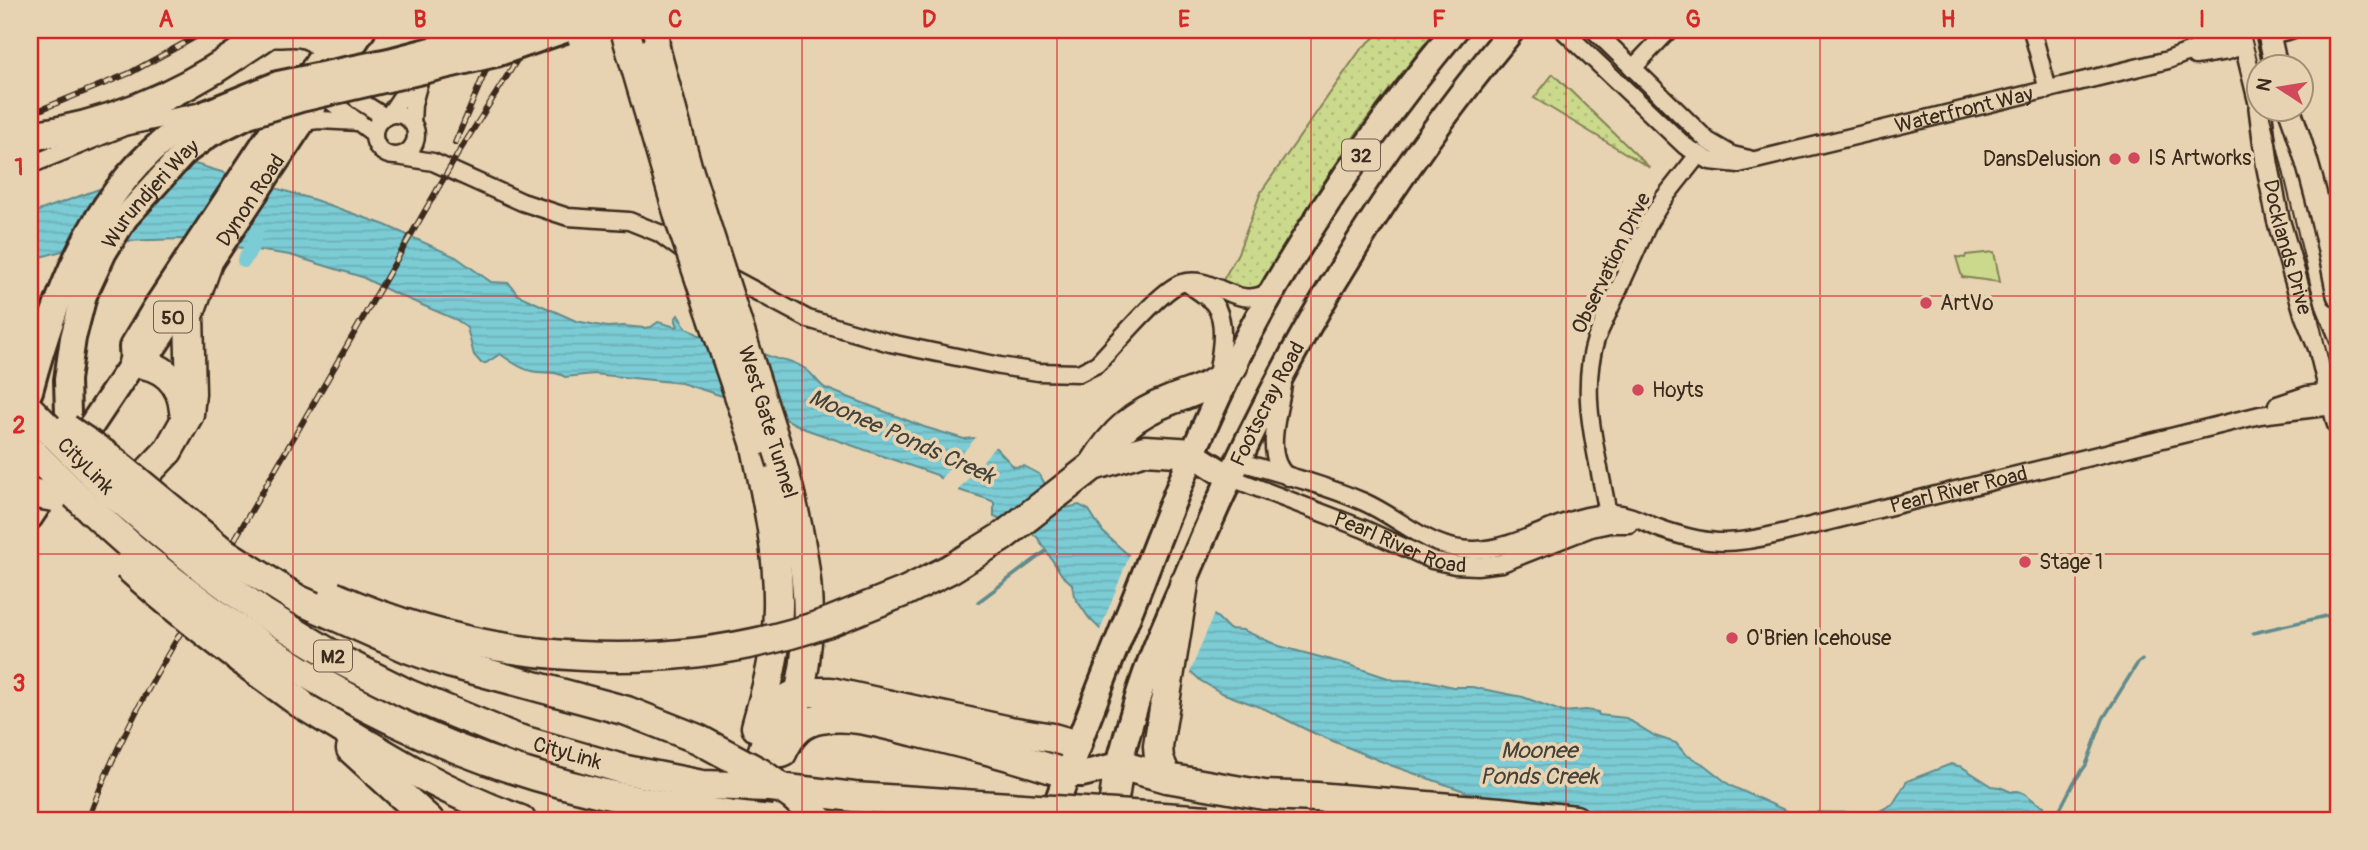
<svg xmlns="http://www.w3.org/2000/svg" width="2368" height="850" font-family="Pangolin,sans-serif">
<style>
.grass{fill:url(#grass-dots);stroke:#838256;stroke-width:2}
.green{fill:#cbd98d;stroke:#838256;stroke-width:2}
.water{fill:url(#water-rules);stroke:#618b8c;stroke-width:2}
.pier{fill:#e7d3b1}
.lines{fill:none;stroke-linecap:round;stroke-linejoin:round}
.stream{stroke:#618b8c;stroke-width:3.5}
.canal{stroke:#7bccd5;stroke-width:14}
.street-casing{stroke:#3b2a1e;stroke-width:21}
.secondary-casing{stroke:#3b2a1e;stroke-width:26}
.primary-casing{stroke:#3b2a1e;stroke-width:30}
.highway-casing{stroke:#3b2a1e;stroke-width:33}
.street{stroke:#e7d3b1;stroke-width:16}
.secondary{stroke:#e7d3b1;stroke-width:21}
.primary{stroke:#e7d3b1;stroke-width:24}
.highway{stroke:#e7d3b1;stroke-width:28}
.tram{stroke:#3b2a1e;stroke-width:2}
.rail-casing{stroke:#3b2a1e;stroke-width:6}
.rail{stroke:#e7d3b1;stroke-width:3.5;stroke-dasharray:10;stroke-linecap:butt}
.primary-bridge-casing{stroke:#3b2a1e;stroke-width:30;stroke-linecap:butt}
.highway-bridge-casing{stroke:#3b2a1e;stroke-width:33;stroke-linecap:butt}
.primary-bridge{stroke:#e7d3b1;stroke-width:24}
.highway-bridge{stroke:#e7d3b1;stroke-width:28}
.grid{fill:none;stroke:#d62828;stroke-width:2;stroke-opacity:0.55}
.poi-dot{fill:#d1495b;stroke:#e7d3b1;stroke-width:2.5}
.labels{text-anchor:middle;stroke-width:7;stroke-linejoin:round;paint-order:stroke}
.shield{fill:#e7d3b1;stroke:#6f5d4a;stroke-width:2}
.shield-label{font-size:19px;font-weight:bold;fill:#3b2a1e}
.street-label{font-size:21px;fill:#3b2a1e;stroke:#e7d3b1}
.poi-label{font-size:21px;fill:#3b2a1e;stroke:#e7d3b1;text-anchor:start}
.water-label{font-size:23px;font-style:italic;fill:#454239;stroke:#e7d3b1}
.neatline{fill:none;stroke:#d62828;stroke-width:2.5}
.grid-label{font-size:23px;text-anchor:middle;font-weight:bold;fill:#d62828}
</style>
<defs>
<pattern id="grass-dots" width="8" height="8" patternUnits="userSpaceOnUse" patternTransform="scale(1.75)"><rect width="8" height="8" fill="#cbd98d"/><path d="M2 2h.1M6 6h.1" fill="none" stroke="#afba79" stroke-width="1.8" stroke-linecap="round"/></pattern>
<pattern id="water-rules" width="6" height="5" patternUnits="userSpaceOnUse" patternTransform="scale(1.75)"><rect width="6" height="5" fill="#7bccd5"/><path d="M0 2.5h6" fill="none" stroke="#6bafb6"/></pattern>
</defs>
<rect width="100%" height="100%" fill="#e7d3b1"/>
<filter id="ink" filterUnits="userSpaceOnUse"><feTurbulence type="fractalNoise" baseFrequency=".0143" numOctaves="2"/><feDisplacementMap in="SourceGraphic" scale="14" xChannelSelector="R" yChannelSelector="G"/><feConvolveMatrix kernelMatrix="1 2 1 2 8 2 1 2 1" color-interpolation-filters="sRGB"/></filter>
<g filter="url(#ink)">
<!-- grass -->
<g class="grass">
<path d="M1383 30H1435L1360 128 1320 188 1261 284C1247 295 1237 288 1222 282L1238 253 1261 192 1361 49Z"/>
<polygon points="1553,74 1650,168 1534,98"/>
</g>
<!-- green -->
<polygon class="green" points="1994,252 2000,282 1962,277 1956,257 1965,258 1966,255"/>
<!-- water -->
<path class="water" d="M195 164 315 200 385 225 456 257 491 282 509 283 518 295 576 321 607 327 623 326 645 328 651 327 658 322 676 327 678 326 675 319 678 315 685 327 699 335 718 338 777 359C789 359 806 367 813 376 818 381 819 384 825 388L924 427 964 439 974 438 996 448 1014 467 1024 466 1039 474 1056 502 1066 508 1079 505 1089 510 1103 532 1125 552 1218 618 1229 629 1243 630 1279 646 1346 664 1394 680 1428 681 1453 687H1472L1523 697 1563 712 1586 710 1598 712 1599 715 1626 718 1655 736 1676 743 1685 754 1703 764 1731 786 1789 812 1876 813 1893 804 1907 781 1951 764 1962 767 1992 786 2000 787 2011 792C2024 787 2031 802 2044 806L2041 820H1526L1490 800 1390 765 1309 731 1265 709 1222 693 1201 681 1186 667 1101 630 1089 618 1074 596 1072 584 1062 575 1037 537 1022 528 994 516V502C973 492 952 493 937 475L805 429 770 411 681 383 594 374 565 377C556 370 543 374 531 371 518 368 511 361 500 354L486 363H481L474 355 467 328 457 320 394 293 362 277 290 255 182 239 94 242 30 260V214L138 175Z"/>
<!-- pier -->
<g class="pier">
<polygon points="978,435 997,444 955,494 948,491 938,482"/>
<polygon points="1131,551 1215,611 1189,675 1184,669 1099,633"/>
</g>
<g class="lines">
<!-- stream -->
<g class="stream">
<polyline points="978,602 1046,551"/>
<polyline points="2253,633 2335,614"/>
<polyline points="2044,820 2054,817 2060,809 2074,782 2086,765 2103,719 2137,664 2142,660"/>
</g>
<!-- canal -->
<polyline class="canal" points="244,261 253,245 256,232"/>
<defs>
<g id="street">
<path id="s1" d="M1563 30 1685 146 1710 161 1739 164 2111 74 2168 60 2217 41 2245 37"/>
<polyline points="1594,30 1708,141 1732,155 1749,159"/>
<polyline points="2032,30 2048,90"/>
<polyline points="2270,35 2291,30"/>
<polyline points="2195,56 2228,51 2246,44"/>
<polyline points="1633,68 1669,30"/>
<polyline points="345,84 358,100 385,117"/>
<polyline points="320,93 374,134"/>
<circle cx="395" cy="135" r="21"/>
<polyline points="389,115 419,71"/>
<polyline points="301,122 319,120 359,122"/>
<polyline points="412,123 413,104 420,78"/>
<polyline points="397,156 433,162 522,202 568,217 629,221 659,233 690,256"/>
<polyline points="30,165 124,127 197,112"/>
<path d="M722 273 808 319 890 343 1000 366 1038 372 1079 373 1097 364C1115 346 1162 288 1182 283 1215 273 1239 316 1274 288"/>
<path d="M1187 283C1196 290 1207 296 1214 304 1229 323 1219 360 1216 382"/>
<path d="M1283 385C1279 412 1262 457 1288 477"/>
<polyline points="2277,405 2307,395 2330,392"/>
<path id="s2" d="M1237 461C1279 473 1324 485 1364 502 1402 519 1430 551 1475 550 1523 549 1566 512 1613 513 1630 514 1643 522 1658 528 1706 545 1729 546 1778 534L2260 415 2334 406"/>
<path id="s3" d="M1229 477 1364 529 1432 560 1455 565 1477 566 1502 563 1591 528 1610 524H1629"/>
<path d="M1609 521C1600 461 1577 399 1596 339L1649 222 1664 198 1698 155"/>
</g>
<g id="secondary">
<polyline points="2242,30 2260,103"/>
<polyline points="2268,30 2276,66"/>
<path id="s4" d="M2260 108 2267 163 2278 219 2306 315 2320 349 2338 423"/>
<path d="M2289 108C2312 170 2326 232 2338 295"/>
</g>
<g id="primary">
<polyline points="133,363 132,347 156,307 339,30"/>
<path d="M30 391C55 298 88 204 164 140 176 130 191 123 204 114"/>
<path id="s5" d="M69 447 67 380 73 338 84 295 104 252 125 218 185 152 210 134"/>
<polyline points="1193,454 1229,477"/>
<path id="s6" d="M30 517 133 363 147 356 151 351 363 30"/>
<polyline points="1067,774 1082,774 1119,765"/>
<path id="s7" d="M1114 781C1124 749 1131 717 1142 685 1155 645 1174 606 1190 568 1271 374 1378 192 1512 30"/>
<path d="M1051 820C1078 740 1110 662 1141 583 1180 482 1221 379 1276 285 1329 196 1389 109 1455 30"/>
</g>
<g id="highway">
<polyline points="654,30 655,48"/>
<path d="M271 32C279 33 285 32 293 32 320 32 327 50 336 70"/>
<path d="M30 136C105 126 175 97 238 54 249 46 262 39 273 30"/>
<path d="M133 363C162 364 182 382 184 411"/>
<path d="M755 442C766 495 779 551 778 606 778 648 767 688 756 727"/>
<path d="M782 463C805 548 820 623 795 710"/>
<path d="M1093 466C1114 432 1134 414 1171 400 1194 391 1217 386 1233 366"/>
<polyline points="146,474 168,451 189,414 191,393 189,315 207,265"/>
<polyline points="829,622 906,591 950,569 1002,537 1093,466 1145,450 1194,453"/>
<path d="M300 703C372 747 441 792 521 820"/>
<polyline points="351,749 429,820"/>
<path d="M782 753C790 735 801 722 821 719 852 713 886 725 916 732 967 744 1017 757 1067 774"/>
<polyline points="1167,778 1159,759 1158,746 1184,584"/>
<polyline points="740,820 776,711 788,698 800,692 831,692 1010,731 1053,738 1077,745"/>
<polyline points="1111,820 1119,765 1167,778 1264,795 1316,797 1500,812 1575,820"/>
</g>
</defs>
<!-- street casing -->
<use href="#street" class="street-casing"/>
<!-- secondary casing -->
<use href="#secondary" class="secondary-casing"/>
<!-- primary casing -->
<use href="#primary" class="primary-casing"/>
<!-- highway casing -->
<use href="#highway" class="highway-casing"/>
<!-- street -->
<use href="#street" class="street"/>
<!-- secondary -->
<use href="#secondary" class="secondary"/>
<!-- primary -->
<use href="#primary" class="primary"/>
<!-- highway -->
<use href="#highway" class="highway"/>
<!-- tram -->
<g class="tram">
<polyline points="2249,30 2260,71"/>
<polyline points="2268,108 2338,400"/>
</g>
<defs>
<g id="rail">
<polyline points="30,114 130,73 208,30"/>
<polyline points="455,143 503,30"/>
<polyline points="235,539 459,152 536,30"/>
<polyline points="222,561 227,553"/>
<path d="M88 820C114 748 151 682 190 617"/>
</g>
</defs>
<!-- rail casing -->
<use href="#rail" class="rail-casing"/>
<!-- rail -->
<use href="#rail" class="rail"/>
<defs>
<g id="primary-bridge">
<polyline points="204,114 278,84 389,61 507,30"/>
<polyline points="210,134 248,115 301,99 496,54 565,30"/>
</g>
<g id="highway-bridge">
<polyline points="625,30 682,226 755,442"/>
<polyline points="655,48 687,166 782,463"/>
<path id="s8" d="M30 410 114 494 204 569 263 613 344 662 408 694 515 738 626 770 702 785 771 787 854 797 1209 820"/>
<polyline points="67,429 107,456 222,551 297,599 407,648 449,663 627,711 698,739 759,772 794,797 819,820"/>
<path d="M30 450C71 491 113 533 158 569 257 649 367 717 487 760 576 792 677 811 772 820"/>
<polyline points="30,493 54,497"/>
<path d="M127 566C182 616 240 660 300 703"/>
<path d="M333 596C488 665 668 678 829 622"/>
</g>
</defs>
<!-- primary-bridge casing -->
<use href="#primary-bridge" class="primary-bridge-casing"/>
<!-- highway-bridge casing -->
<use href="#highway-bridge" class="highway-bridge-casing"/>
<!-- primary-bridge -->
<use href="#primary-bridge" class="primary-bridge"/>
<!-- highway-bridge -->
<use href="#highway-bridge" class="highway-bridge"/>
</g>
</g>
<!-- grid -->
<path class="grid" d="M293 30V820M548 30V820M802 30V820M1057 30V820M1311 30V820M1566 30V820M1820 30V820M2075 30V820M30 296H2338M30 554H2338"/>
<!-- markers -->
<g class="poi-dot">
<circle cx="2134" cy="158" r="7"/>
<circle cx="2115" cy="159" r="7"/>
<circle cx="1926" cy="303" r="7"/>
<circle cx="1638" cy="390" r="7"/>
<circle cx="2025" cy="562" r="7"/>
<circle cx="1732" cy="638" r="7"/>
</g>
<g class="labels">
<!-- shield labels -->
<g class="shield">
<rect x="1342" y="139.5" width="38" height="31" rx="5"/>
<rect x="154" y="301.5" width="38" height="31" rx="5"/>
<rect x="314" y="640.5" width="38" height="31" rx="5"/>
</g>
<g class="shield-label">
<text x="1361" y="162">32</text>
<text x="173" y="324">50</text>
<text x="333" y="663">M2</text>
</g>
<!-- street labels -->
<g class="street-label">
<text dy="7" stroke="none"><textPath href="#s1" startOffset="458">Waterfront Way</textPath></text>
<text dy="7" stroke="none"><textPath href="#s5" startOffset="276">Wurundjeri Way</textPath></text>
<text dy="7" stroke="none"><textPath href="#s6" startOffset="388">Dynon Road</textPath></text>
<text dy="7" stroke="none"><textPath href="#s4" startOffset="142">Docklands Drive</textPath></text>
<text transform="translate(1611 263) rotate(-64)" y="7">Observation Drive</text>
<text dy="7" stroke="none"><textPath href="#s7" startOffset="408">Footscray Road</textPath></text>
<text transform="translate(768 422) rotate(73)" y="7">West Gate Tunnel</text>
<text dy="7" stroke="none"><textPath href="#s8" startOffset="79">CityLink</textPath></text>
<text dy="7" stroke="none"><textPath href="#s2" startOffset="756">Pearl River Road</textPath></text>
<text dy="7" stroke="none"><textPath href="#s3" startOffset="184">Pearl River Road</textPath></text>
<text dy="7" stroke="none"><textPath href="#s8" startOffset="646">CityLink</textPath></text>
</g>
<!-- poi labels -->
<g class="poi-label">
<text x="2148" y="165">IS Artworks</text>
<text x="2101" y="166" text-anchor="end">DansDelusion</text>
<text x="1940" y="310">ArtVo</text>
<text x="1652" y="397">Hoyts</text>
<text x="2039" y="569">Stage 1</text>
<text x="1746" y="645">O'Brien Icehouse</text>
</g>
<!-- water labels -->
<g class="water-label">
<text transform="translate(902 436) rotate(24)" y="8">Moonee Ponds Creek</text>
<text x="1539" y="758">Moonee<tspan x="1539" dy="26">Ponds Creek</tspan></text>
</g>
</g>
<!-- margin -->
<rect width="2368" height="850" fill="none" stroke="#e7d3b1" stroke-width="77"/>
<!-- north arrow -->
<g transform="translate(2280 88) rotate(282)"><circle r="33" fill="#e7d3b1" stroke="#a28f76" stroke-width="2"/>
<path d="M0-5L12 26L0 18L-12 26Z" fill="#d1495b"/>
<text y="-10" font-size="19" font-weight="bold" text-anchor="middle" fill="#3b2a1e">N</text>
</g>
<rect x="38" y="38" width="2292" height="774" class="neatline"/>
<g class="grid-label">
<text x="166" y="27">A</text>
<text x="420" y="27">B</text>
<text x="675" y="27">C</text>
<text x="929" y="27">D</text>
<text x="1184" y="27">E</text>
<text x="1439" y="27">F</text>
<text x="1693" y="27">G</text>
<text x="1948" y="27">H</text>
<text x="2202" y="27">I</text>
<text x="19" y="175">1</text>
<text x="19" y="433">2</text>
<text x="19" y="691">3</text>
</g>
</svg>
